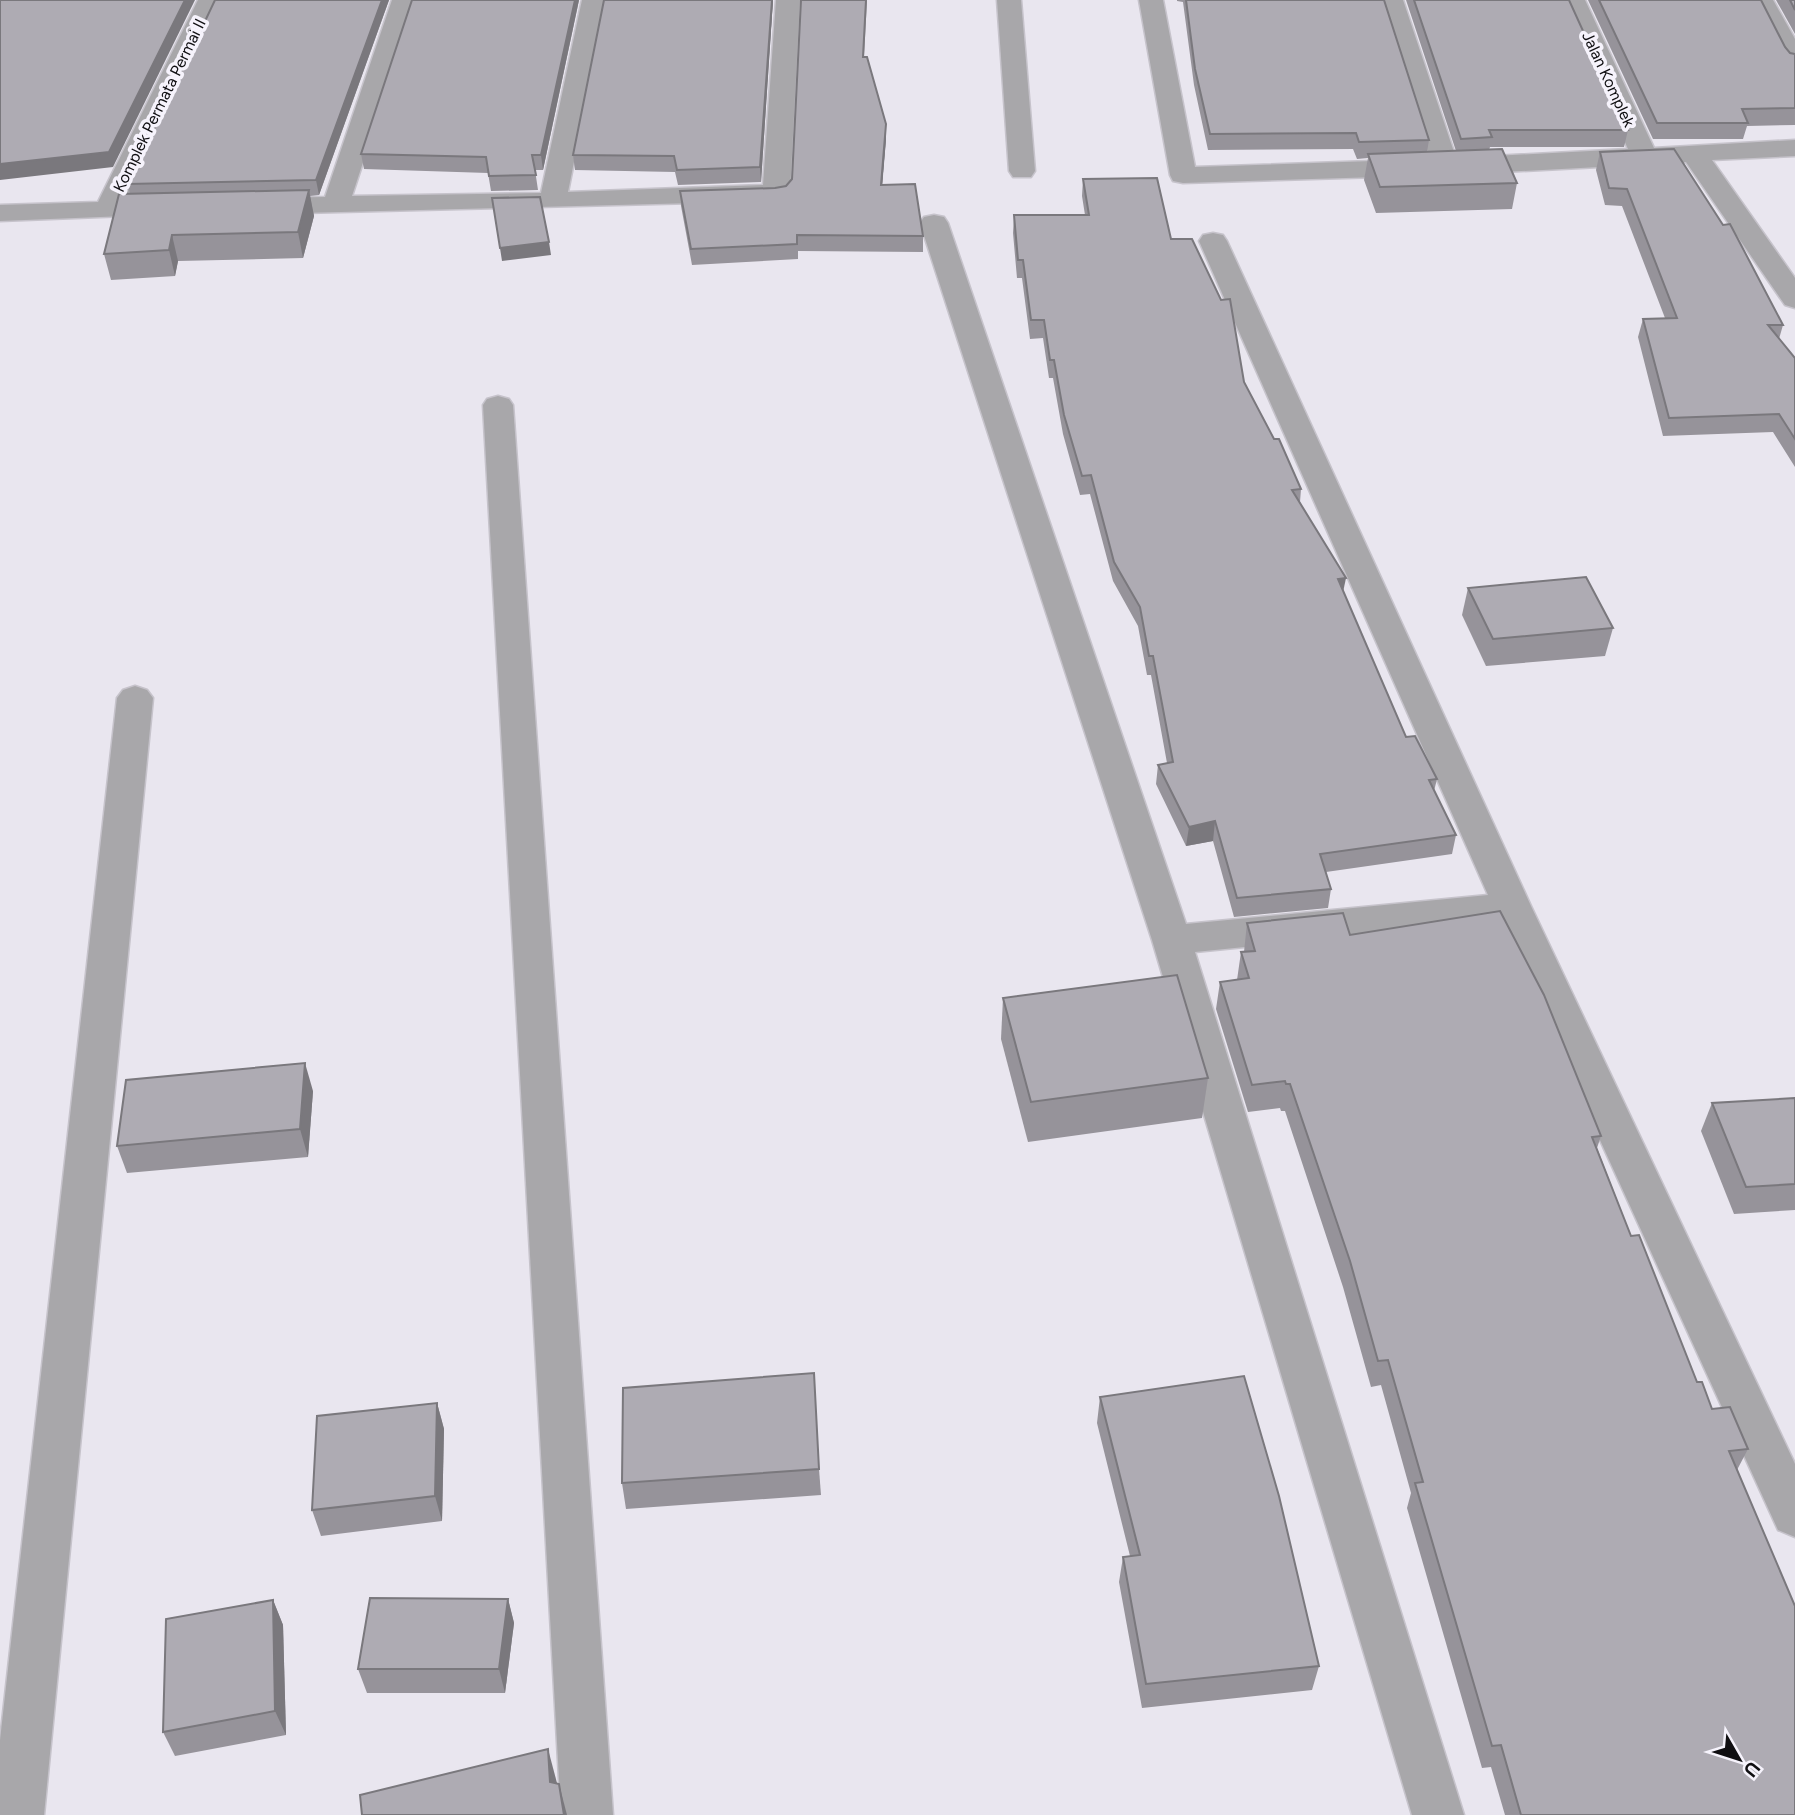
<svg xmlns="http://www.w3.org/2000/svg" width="1795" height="1815" font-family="Figtree,sans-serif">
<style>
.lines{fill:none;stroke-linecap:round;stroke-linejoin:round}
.street-casing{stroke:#c6c3cb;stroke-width:3}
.street{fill:#a8a7aa;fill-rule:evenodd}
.wall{fill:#96939a}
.shaded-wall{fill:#7a787d}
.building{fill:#aeabb3;stroke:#7a787d;stroke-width:2}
.labels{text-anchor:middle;stroke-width:7;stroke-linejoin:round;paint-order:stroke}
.far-street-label{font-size:16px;fill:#0f0e11;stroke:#f6f3fc}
</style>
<rect width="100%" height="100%" fill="#e9e6ef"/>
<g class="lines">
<defs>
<g id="street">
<polygon points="198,0 222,0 126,201 176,202 180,208 176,214 0,221 0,205 98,202"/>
<polygon points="392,0 416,0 352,196 541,193 582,0 606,0 568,192 763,185 776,0 800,0 790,193 786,199 776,201 261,214 251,212 247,206 251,200 261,198 325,197"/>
<polygon points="997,0 1021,0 1035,171 1031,177 1013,177 1009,171"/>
<polygon points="1139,0 1163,0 1195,167 1430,159 1379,0 1403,0 1456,158 1628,149 1561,0 1585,0 1654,148 1795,140 1795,156 1712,160 1795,278 1795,308 1785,305 1686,162 1646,167 1637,165 1446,175 1183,183 1173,181 1170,175"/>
<polygon points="1749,0 1773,0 1795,39 1795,70 1786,67 1782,62"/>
<polygon points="934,215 944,217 948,223 1186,924 1488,895 1199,241 1203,235 1213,233 1223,235 1227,241 1531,906 1795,1464 1795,1537 1778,1530 1500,921 1195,952 1464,1815 1412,1815 1152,940 920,223 924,217"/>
<polygon points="498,396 509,399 513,405 613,1815 561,1815 483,405 487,399"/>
<polygon points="135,686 147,690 153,698 44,1815 0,1815 0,1740 117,698 123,690"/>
</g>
</defs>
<!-- street casing -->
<use href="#street" class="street-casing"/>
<!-- street -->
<use href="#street" class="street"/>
</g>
<!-- wall -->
<g class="wall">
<polygon points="215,0 389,0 319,195 310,196 314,216 303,258 178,261 175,276 111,280 104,254 130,194 128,184"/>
<polygon points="579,0 543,170 535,170 538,190 491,191 488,173 364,169 361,154"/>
<polygon points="773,0 761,182 678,185 675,172 575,170 573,155"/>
<polygon points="801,0 867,0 864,57 886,139 882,185 923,236 923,252 798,251 798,259 692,265 681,206 680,191 775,188 786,186 792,179"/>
<polygon points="1177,0 1384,0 1429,140 1427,152 1456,151 1406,0 1569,0 1628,130 1624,147 1490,147 1489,150 1517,183 1512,209 1376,213 1364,180 1368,158 1357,159 1353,149 1208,150 1194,85 1183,2 1177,1"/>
<polygon points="1588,0 1761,0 1785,47 1790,53 1795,54 1795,125 1747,126 1743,139 1653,139"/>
<polygon points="1776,0 1795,0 1795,34"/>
<polygon points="1600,152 1783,325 1779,339 1795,358 1795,467 1773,432 1663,436 1638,337 1643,319 1665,318 1622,206 1605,205 1596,170"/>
<polygon points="1083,179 1171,239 1244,382 1301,489 1300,502 1343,591 1406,737 1437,779 1434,791 1456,835 1452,854 1326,872 1331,889 1328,908 1234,917 1213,841 1186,846 1156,784 1158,765 1167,763 1151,675 1147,675 1138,626 1113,581 1090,494 1080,495 1063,434 1053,378 1049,378 1043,338 1030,339 1022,278 1017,278 1013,233 1014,215 1085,215 1082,196"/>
<polygon points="1468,588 1613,628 1605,656 1486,666 1462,615"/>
<polygon points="1247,923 1350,935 1601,1136 1597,1148 1631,1236 1697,1382 1712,1409 1748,1449 1737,1470 1795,1815 1505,1815 1491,1767 1482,1768 1407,1508 1411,1493 1381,1385 1371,1387 1343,1287 1285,1111 1281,1111 1280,1108 1248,1112 1216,1009 1220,982 1237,980 1241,952 1244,952"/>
<polygon points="1003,998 1208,1078 1202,1118 1028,1142 1001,1039"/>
<polygon points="313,1091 308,1157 127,1173 117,1146"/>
<polygon points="1795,1098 1795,1210 1734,1214 1701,1131 1712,1103"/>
<polygon points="1100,1397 1319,1666 1312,1690 1142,1708 1119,1582 1123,1557 1130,1556 1097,1423"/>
<polygon points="437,1403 444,1429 442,1521 321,1536 312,1510"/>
<polygon points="819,1469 821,1495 626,1509 622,1483"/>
<polygon points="508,1599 514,1623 505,1693 367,1693 358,1669"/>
<polygon points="273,1600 283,1625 286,1735 175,1756 163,1732"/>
</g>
<!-- shaded-wall -->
<g class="shaded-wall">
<polygon points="185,0 195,0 113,167 0,180 0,164"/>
<polygon points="382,0 389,0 319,195 316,180"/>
<polygon points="575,0 579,0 543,170 541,155"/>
<polygon points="772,0 773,0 761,182 760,167"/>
<polygon points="886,124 886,139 881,200 881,185"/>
<polygon points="309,190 314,216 303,258 298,232"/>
<polygon points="172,235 178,261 175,276 169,250"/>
<polygon points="549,242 551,255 502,261 500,248"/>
<polygon points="1346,578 1342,597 1338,579"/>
<polygon points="1215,821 1213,841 1186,846 1189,827"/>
<polygon points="305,1063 313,1091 308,1157 300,1129"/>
<polygon points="437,1403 444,1429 442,1521 435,1496"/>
<polygon points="508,1599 514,1623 505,1693 499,1669"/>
<polygon points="273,1600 283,1625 286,1735 275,1711"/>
<polygon points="548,1749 557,1783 558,1815 550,1782"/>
<polygon points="559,1784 567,1815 564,1815"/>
</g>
<!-- building -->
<g class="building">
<polygon points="0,0 185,0 109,152 0,164"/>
<polygon points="215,0 382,0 316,180 128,184"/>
<polygon points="412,0 575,0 541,155 532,155 536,175 489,176 486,157 361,154"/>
<polygon points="604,0 772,0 760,167 677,170 674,156 573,155"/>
<polygon points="801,0 866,0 863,57 867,57 886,124 881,185 915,184 923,236 797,235 797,244 691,249 680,191 775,188 786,186 792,179"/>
<polygon points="1186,0 1384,0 1429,140 1359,142 1356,133 1210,134 1195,69"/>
<polygon points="1414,0 1569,0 1628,130 1489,130 1492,137 1461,139"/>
<polygon points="1599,0 1761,0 1785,47 1790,53 1795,54 1795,108 1742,109 1748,123 1657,123"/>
<polygon points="1790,0 1795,0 1795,10"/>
<polygon points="1502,149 1517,183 1380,187 1368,154"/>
<polygon points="1674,149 1723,225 1730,224 1783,325 1768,325 1795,358 1795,439 1779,414 1669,418 1643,319 1677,318 1627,189 1609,188 1600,152"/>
<polygon points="1157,178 1171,239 1192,239 1221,300 1230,299 1244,382 1274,439 1279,439 1301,489 1292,490 1346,578 1338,579 1406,737 1415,736 1437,779 1429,780 1456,835 1320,854 1331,889 1237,898 1215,821 1189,827 1158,765 1173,762 1153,656 1149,656 1140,607 1114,562 1091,475 1082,476 1064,415 1054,360 1050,360 1044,320 1031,320 1023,260 1018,260 1014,215 1089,215 1083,179"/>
<polygon points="309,190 298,232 172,235 169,250 104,254 119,194"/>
<polygon points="540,197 549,242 500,248 492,198"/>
<polygon points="1586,577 1613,628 1493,639 1468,588"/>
<polygon points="1500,911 1544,995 1601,1136 1592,1137 1631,1236 1639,1235 1697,1382 1702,1382 1712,1409 1730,1407 1748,1449 1729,1451 1795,1606 1795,1815 1521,1815 1501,1745 1492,1746 1415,1483 1423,1482 1388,1360 1378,1361 1350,1261 1290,1084 1286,1084 1285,1081 1252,1085 1220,982 1249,978 1241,952 1255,951 1247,923 1343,913 1350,935"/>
<polygon points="1177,975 1208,1078 1031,1102 1003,998"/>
<polygon points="305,1063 300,1129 117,1146 126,1080"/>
<polygon points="1795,1098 1795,1184 1746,1187 1712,1103"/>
<polygon points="814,1373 819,1469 622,1483 623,1388"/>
<polygon points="1244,1376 1279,1496 1319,1666 1146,1684 1123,1557 1140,1555 1100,1397"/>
<polygon points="437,1403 435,1496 312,1510 317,1416"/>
<polygon points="370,1598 508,1599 499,1669 358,1669"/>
<polygon points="273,1600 275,1711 163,1732 166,1619"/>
<polygon points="548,1749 550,1782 559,1784 564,1815 362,1815 360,1795"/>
</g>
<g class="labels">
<!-- far-street labels -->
<g class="far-street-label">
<text transform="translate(1609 79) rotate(65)" y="6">Jalan Komplek</text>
<text transform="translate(159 105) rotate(-64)" y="6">Komplek Permata Permai II</text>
</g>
</g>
<!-- north arrow -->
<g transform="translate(1739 1759) rotate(129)" stroke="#f6f3fc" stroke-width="5" paint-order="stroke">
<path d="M0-5L12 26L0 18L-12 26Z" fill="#0f0e11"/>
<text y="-10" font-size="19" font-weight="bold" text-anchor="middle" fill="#0f0e11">U</text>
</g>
</svg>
